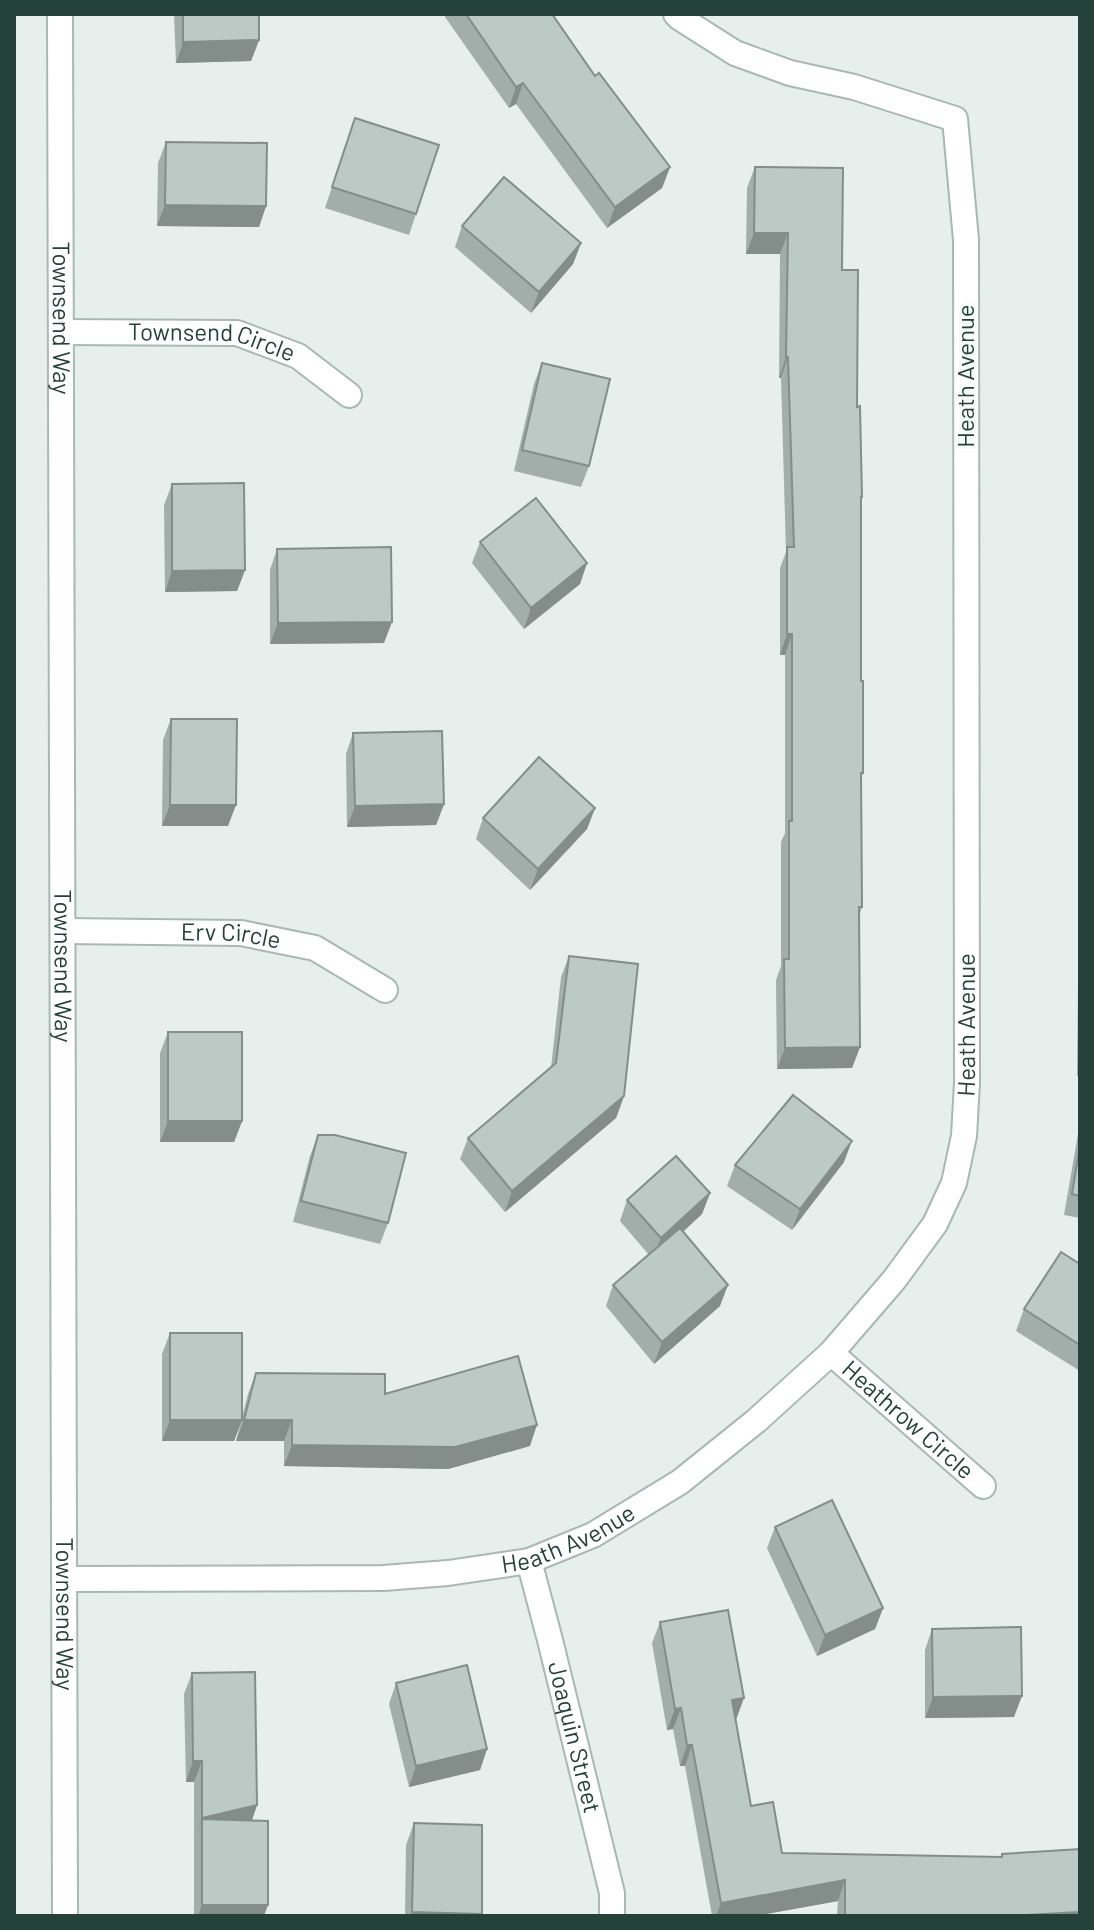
<svg xmlns="http://www.w3.org/2000/svg" width="1094" height="1930" font-family="Barlow,sans-serif">
<style>
.lines{fill:none;stroke-linecap:round;stroke-linejoin:round}
.minor-casing{stroke:#a8b8b2;stroke-width:28}
.minor{stroke:#fff;stroke-width:24}
.wall{fill:#a1aea9}
.shaded-wall{fill:#838d89}
.building{fill:#bbcac4;stroke:#838d89;stroke-width:2}
.labels{text-anchor:middle;stroke-width:7;stroke-linejoin:round;paint-order:stroke}
.street-label{font-size:24px;fill:#24423a;stroke:#f7fbf9}
</style>
<rect width="100%" height="100%" fill="#e6efeb"/>
<g class="lines">
<defs>
<g id="minor">
<path id="s1" d="M60 14 65 1916"/>
<path id="s2" d="M61 332 237 333 298 356 349 395"/>
<path id="s3" d="M63 931 241 933 315 948 385 990"/>
<path id="s4" d="M831 1353 983 1486"/>
<path id="s5" d="M529 1561 550 1640 612 1893V1916"/>
<path id="s6" d="M64 1579 383 1578 448 1573 529 1561 593 1535 680 1482 756 1421 831 1353 894 1280 935 1224 954 1183 964 1136 967 1083 966 240 955 119 854 87 790 73 735 53 680 18 676 14"/>
</g>
</defs>
<!-- minor casing -->
<use href="#minor" class="minor-casing"/>
<!-- minor -->
<use href="#minor" class="minor"/>
</g>
<!-- wall -->
<g class="wall">
<polygon points="174,14 259,14 259,40 251,61 176,63"/>
<polygon points="445,14 552,14 595,76 670,167 662,188 607,228 516,104 509,108 445,17"/>
<polygon points="355,118 416,214 409,235 325,208"/>
<polygon points="166,142 266,206 259,227 157,226 158,163"/>
<polygon points="755,167 842,270 857,407 861,501 861,681 863,773 861,779 862,907 859,917 860,1047 852,1068 777,1069 776,980 781,966 781,842 785,833 785,655 780,655 780,568 786,552 781,378 779,378 780,254 746,254 747,188"/>
<polygon points="462,226 581,243 573,264 531,313 455,247"/>
<polygon points="542,363 589,466 581,487 514,471 534,384"/>
<polygon points="172,484 245,570 237,591 165,592 164,505"/>
<polygon points="480,542 587,563 580,584 524,629 472,563"/>
<polygon points="277,549 384,643 270,644 270,570"/>
<polygon points="171,719 228,826 162,826 163,740"/>
<polygon points="353,733 444,804 436,825 347,827 346,754"/>
<polygon points="595,808 587,829 530,890 476,839 483,818"/>
<polygon points="1080,846 1080,1076 1077,1076 1078,983 1080,979"/>
<polygon points="569,956 624,1096 616,1118 505,1212 460,1159 468,1138 551,1068 561,977"/>
<polygon points="168,1032 242,1121 234,1142 160,1142 160,1053"/>
<polygon points="1080,1122 1080,1218 1064,1215"/>
<polygon points="318,1135 388,1223 380,1244 293,1222 310,1156"/>
<polygon points="844,1162 792,1230 727,1186 735,1165"/>
<polygon points="710,1193 702,1214 683,1232 720,1306 654,1364 606,1306 613,1285 649,1255 620,1221 627,1200"/>
<polygon points="1080,1264 1080,1371 1016,1331 1024,1309"/>
<polygon points="170,1333 242,1420 234,1441 162,1441 162,1354"/>
<polygon points="256,1373 385,1394 530,1446 448,1469 284,1466 284,1441 236,1441 248,1394"/>
<polygon points="775,1527 883,1608 875,1629 817,1656 767,1548"/>
<polygon points="660,1622 736,1720 735,1720 751,1806 782,1853 1001,1857 1002,1854 1080,1916 837,1916 838,1901 755,1916 712,1916 685,1766 680,1766 673,1729 667,1730 652,1643"/>
<polygon points="932,1629 1014,1717 925,1718 925,1650"/>
<polygon points="192,1673 257,1805 252,1820 264,1916 194,1916 194,1782 186,1782 184,1694"/>
<polygon points="396,1683 487,1749 480,1770 409,1787 389,1704"/>
<polygon points="414,1823 481,1916 405,1916 406,1845"/>
</g>
<!-- shaded-wall -->
<g class="shaded-wall">
<polygon points="259,40 251,61 176,63 183,42"/>
<polygon points="523,83 516,104 509,108 516,87"/>
<polygon points="670,167 662,188 607,228 615,207"/>
<polygon points="165,205 266,206 259,227 157,226"/>
<polygon points="754,233 788,233 780,254 746,254"/>
<polygon points="581,243 573,264 531,313 539,292"/>
<polygon points="786,357 788,357 781,378 779,378"/>
<polygon points="587,563 580,584 524,629 531,608"/>
<polygon points="245,570 237,591 165,592 172,571"/>
<polygon points="392,622 384,643 270,644 278,623"/>
<polygon points="787,634 792,634 785,655 780,655"/>
<polygon points="444,804 436,825 347,827 355,806"/>
<polygon points="170,805 236,805 228,826 162,826"/>
<polygon points="595,808 587,829 530,890 538,869"/>
<polygon points="860,1047 852,1068 777,1069 785,1048"/>
<polygon points="624,1096 616,1118 505,1212 512,1191"/>
<polygon points="168,1121 242,1121 234,1142 160,1142"/>
<polygon points="852,1141 844,1162 792,1230 800,1209"/>
<polygon points="710,1193 702,1214 653,1259 661,1238"/>
<polygon points="728,1285 720,1306 654,1364 662,1342"/>
<polygon points="170,1420 242,1420 234,1441 162,1441"/>
<polygon points="244,1420 292,1420 284,1441 236,1441"/>
<polygon points="537,1425 530,1446 448,1469 284,1466 292,1445"/>
<polygon points="883,1608 875,1629 817,1656 825,1635"/>
<polygon points="1022,1696 1014,1717 925,1718 933,1697"/>
<polygon points="744,1698 736,1720 724,1721 732,1700"/>
<polygon points="681,1708 673,1729 667,1730 675,1709"/>
<polygon points="687,1745 692,1745 685,1766 680,1766"/>
<polygon points="487,1749 480,1770 409,1787 416,1766"/>
<polygon points="193,1761 202,1761 194,1782 186,1782"/>
<polygon points="257,1805 250,1826 202,1819 194,1839 202,1818"/>
<polygon points="845,1880 838,1901 755,1916 716,1916 721,1903"/>
<polygon points="202,1905 268,1905 264,1916 198,1916"/>
<polygon points="412,1912 482,1914 481,1916 411,1916"/>
<polygon points="1080,1912 1080,1916 1007,1916"/>
</g>
<!-- building -->
<g class="building">
<polygon points="183,14 259,14 259,40 183,42"/>
<polygon points="466,14 552,14 595,76 599,73 670,167 615,207 523,83 516,87"/>
<polygon points="355,118 439,145 416,214 332,187"/>
<polygon points="166,142 267,143 266,206 165,205"/>
<polygon points="755,167 843,168 842,270 858,270 857,407 860,406 862,497 861,497 861,681 863,681 863,773 861,773 862,907 859,907 860,1047 785,1048 784,959 789,959 789,821 792,821 792,634 787,634 787,547 794,547 788,357 786,357 788,233 754,233"/>
<polygon points="504,177 581,243 539,292 462,226"/>
<polygon points="542,363 610,379 589,466 522,450"/>
<polygon points="244,483 245,570 172,571 172,484"/>
<polygon points="536,498 587,563 531,608 480,542"/>
<polygon points="391,547 392,622 278,623 277,549"/>
<polygon points="171,719 237,719 236,805 170,805"/>
<polygon points="442,731 444,804 355,806 353,733"/>
<polygon points="539,757 595,808 538,869 483,818"/>
<polygon points="569,956 638,964 624,1096 512,1191 468,1138 556,1063"/>
<rect x="168" y="1032" width="74" height="89"/>
<polygon points="793,1095 852,1141 800,1209 735,1165"/>
<polygon points="318,1135 335,1135 406,1153 388,1223 301,1201"/>
<polygon points="1080,1145 1080,1196 1072,1194"/>
<polygon points="676,1156 710,1193 661,1238 627,1200"/>
<polygon points="680,1228 728,1285 662,1342 613,1285"/>
<polygon points="1061,1252 1080,1264 1080,1345 1024,1309"/>
<rect x="170" y="1333" width="72" height="87"/>
<polygon points="518,1356 537,1425 455,1447 292,1445 292,1420 244,1420 256,1373 385,1374 385,1394"/>
<polygon points="832,1500 883,1608 825,1635 775,1527"/>
<polygon points="728,1610 744,1698 732,1700 751,1806 773,1802 782,1853 1002,1857 1002,1854 1080,1849 1080,1912 1007,1916 845,1916 845,1880 721,1903 692,1745 687,1745 681,1708 675,1709 660,1622"/>
<polygon points="1021,1627 1022,1696 933,1697 932,1629"/>
<polygon points="467,1665 487,1749 416,1766 396,1683"/>
<polygon points="255,1672 257,1805 202,1818 202,1761 193,1761 192,1673"/>
<polygon points="202,1819 268,1821 268,1905 202,1905"/>
<polygon points="414,1823 482,1825 482,1914 412,1912"/>
</g>
<g class="labels">
<!-- street labels -->
<g class="street-label">
<text dy="8" stroke="none"><textPath href="#s1" startOffset="304">Townsend Way</textPath></text>
<text dy="8" stroke="none"><textPath href="#s2" startOffset="152">Townsend Circle</textPath></text>
<text transform="translate(966 376) rotate(-90)" y="8">Heath Avenue</text>
<text dy="8" stroke="none"><textPath href="#s3" startOffset="168">Erv Circle</textPath></text>
<text dy="8" stroke="none"><textPath href="#s1" startOffset="952">Townsend Way</textPath></text>
<text dy="8" stroke="none"><textPath href="#s6" startOffset="1206">Heath Avenue</textPath></text>
<text dy="8" stroke="none"><textPath href="#s4" startOffset="102">Heathrow Circle</textPath></text>
<text dy="8" stroke="none"><textPath href="#s6" startOffset="510">Heath Avenue</textPath></text>
<text dy="8" stroke="none"><textPath href="#s1" startOffset="1600">Townsend Way</textPath></text>
<text dy="8" stroke="none"><textPath href="#s5" startOffset="182">Joaquin Street</textPath></text>
</g>
</g>
<!-- border -->
<rect width="1094" height="1930" fill="none" stroke="#24423a" stroke-width="32"/>
</svg>
